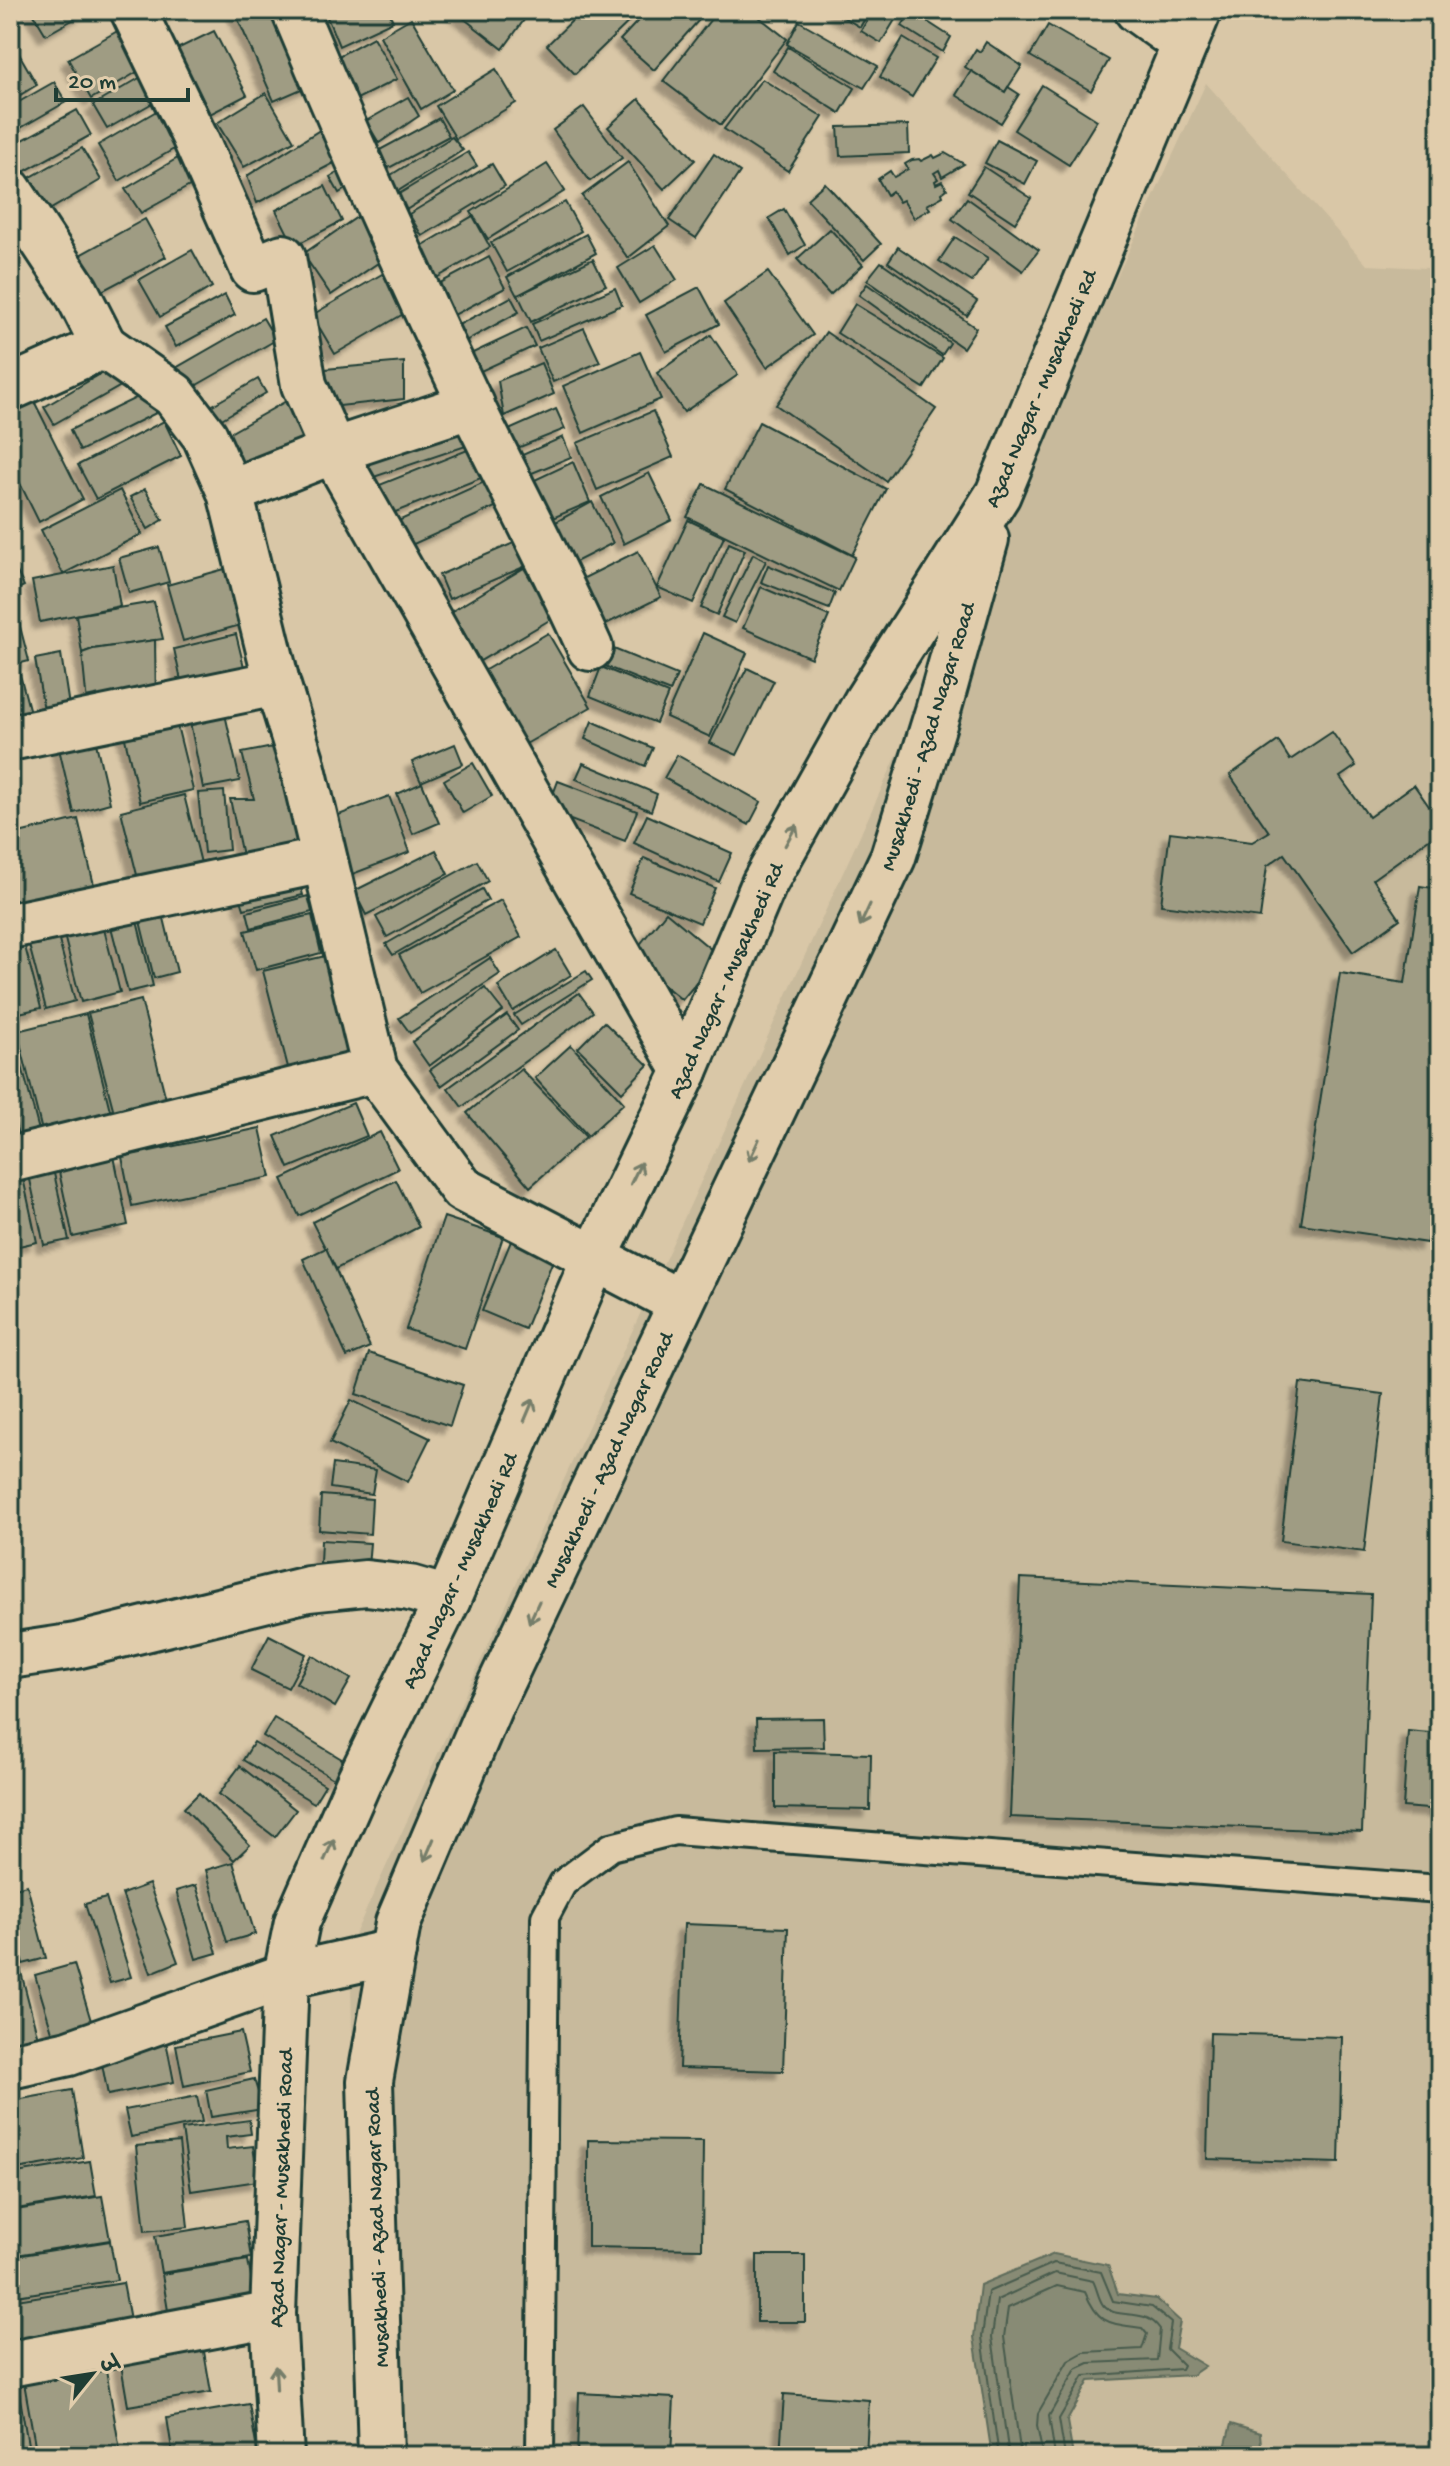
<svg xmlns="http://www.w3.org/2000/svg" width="1450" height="2466" font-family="'Gochi Hand','Playpen Sans Deva',sans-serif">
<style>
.built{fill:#c8ba9c}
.water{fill:#888b75;stroke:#5e6c5b;stroke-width:2}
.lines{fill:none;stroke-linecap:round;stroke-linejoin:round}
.shore{stroke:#495c4e;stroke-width:2}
.building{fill:#9f9c83;stroke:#1f3d34;stroke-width:2;filter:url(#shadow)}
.lane-casing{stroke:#1f3d34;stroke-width:32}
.street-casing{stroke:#1f3d34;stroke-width:50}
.secondary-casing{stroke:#1f3d34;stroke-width:50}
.lane{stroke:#e1cdac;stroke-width:26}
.street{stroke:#e1cdac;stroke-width:44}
.secondary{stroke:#e1cdac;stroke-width:44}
.oneway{stroke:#767e6a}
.labels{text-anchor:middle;stroke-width:6;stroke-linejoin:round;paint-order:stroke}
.street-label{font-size:22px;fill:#1f3d34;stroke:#e1cdac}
</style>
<defs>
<filter id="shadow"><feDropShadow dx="-7" dy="7" stdDeviation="2" flood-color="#0004"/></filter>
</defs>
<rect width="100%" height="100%" fill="#d9c7a7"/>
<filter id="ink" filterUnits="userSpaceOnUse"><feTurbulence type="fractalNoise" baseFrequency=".0125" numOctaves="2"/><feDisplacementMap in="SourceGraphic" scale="16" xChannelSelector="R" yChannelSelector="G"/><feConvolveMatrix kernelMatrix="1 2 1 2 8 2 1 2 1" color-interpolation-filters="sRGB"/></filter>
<g filter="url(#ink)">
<!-- built -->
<polygon class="built" points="1206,83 1367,265 1427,268 1440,257 1440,2456 362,2456 350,1945"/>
<!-- water -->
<g class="water">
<polygon points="1054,2254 1108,2265 1118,2294 1156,2299 1180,2321 1175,2348 1205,2366 1192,2375 1089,2381 1067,2421 1073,2456 992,2456 974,2337 980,2285"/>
<polygon points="1231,2424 1260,2433 1262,2456 1223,2456"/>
</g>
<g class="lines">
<!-- shore -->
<g class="shore">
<polyline points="999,2456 982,2337 988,2292 1054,2263 1101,2272 1113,2301 1152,2307 1171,2323 1167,2349 1183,2365 1181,2369 1167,2370 1084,2376 1059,2419 1065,2456"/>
<path d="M1009 2456 992 2337 997 2300 1055 2273 1093 2281C1097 2288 1098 2298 1103 2305 1117 2322 1143 2305 1160 2329L1157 2360 1089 2363 1076 2369 1049 2416 1055 2456"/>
<path d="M1021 2456 1004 2337 1008 2308 1057 2286 1085 2292C1099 2325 1108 2323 1142 2328L1147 2334 1142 2349 1084 2352 1068 2361 1038 2413 1037 2426 1043 2456"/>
</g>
</g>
<!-- building -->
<g class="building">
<polygon points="31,10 90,10 46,35"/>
<polygon points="144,10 180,10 154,26"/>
<polygon points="234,10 280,10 313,84 274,101"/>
<polygon points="324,10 388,10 393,21 339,46"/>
<polygon points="453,10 510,10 524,20 503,49"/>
<polygon points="583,10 641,10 575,74 547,45"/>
<polygon points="648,10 708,10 654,70 620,40"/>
<polygon points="718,10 750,10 787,39 721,125 663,81"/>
<polygon points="836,10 870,10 860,27 835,12"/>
<polygon points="873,10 901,10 881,43 861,31"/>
<polygon points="911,11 951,37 943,52 902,26"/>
<polygon points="411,18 453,90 421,109 380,36"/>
<polygon points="799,21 878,66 864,88 787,44"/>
<polygon points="1048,25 1109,60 1091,91 1030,56"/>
<polygon points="121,29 144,68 91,99 68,59"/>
<polygon points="214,31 247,95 210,114 177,49"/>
<polygon points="373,37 397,79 343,106 322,65"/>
<polygon points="903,38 936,58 912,97 880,77"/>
<polygon points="986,42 1022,66 1005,92 965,67 976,49 980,52"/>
<polygon points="788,47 855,88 840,113 773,71"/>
<polygon points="18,52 37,85 10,101 10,57"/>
<polygon points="496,69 516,103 456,139 436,106"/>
<polygon points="971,71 1005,92 1008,87 1019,94 1001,123 956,95"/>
<polygon points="148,73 163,97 107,129 93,105"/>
<polygon points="762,79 823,117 788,171 724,129"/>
<polygon points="54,82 66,102 10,134 10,107"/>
<polygon points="1042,85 1097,120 1069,165 1014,130"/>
<polygon points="266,93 294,141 244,167 217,123"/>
<polygon points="408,97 419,116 379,143 366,121"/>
<polygon points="639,99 695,160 664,189 608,127"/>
<polygon points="165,106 186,142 119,181 98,145"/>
<polygon points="584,107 622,158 590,181 553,130"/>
<polygon points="77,110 91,135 20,174 10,155 10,147"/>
<polygon points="439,118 449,136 372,177 363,159"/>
<polygon points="908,125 909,153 840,156 838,127"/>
<polygon points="323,128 340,160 257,203 247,176"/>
<polygon points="452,137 463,150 387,198 378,183"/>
<polygon points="997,140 1037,161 1025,184 985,163"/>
<polygon points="82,148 101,180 44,213 26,180"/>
<polygon points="188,152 204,178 141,213 125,189"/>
<polygon points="468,152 477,166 393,218 384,203"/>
<polygon points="945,153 964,164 942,177 939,170 934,173 938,179 935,181 936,184 942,181 947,189 942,193 943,196 927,205 930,209 914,218 903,200 899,202 892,191 887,195 878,179 890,171 894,177 908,169 905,164 912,160 919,159 921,161 933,155 935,158"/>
<polygon points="714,154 740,172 696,238 669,220"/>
<polygon points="628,162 669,226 628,258 582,196"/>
<polygon points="492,164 505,186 422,236 409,214"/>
<polygon points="547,164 565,191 488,239 471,212"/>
<polygon points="348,167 357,182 339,193 330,177"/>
<polygon points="984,167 1031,198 1015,223 968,192"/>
<polygon points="825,183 881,244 864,260 807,199"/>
<polygon points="325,186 342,221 294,246 276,210"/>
<polygon points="967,198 1039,250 1023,271 952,219"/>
<polygon points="565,202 581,231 507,272 491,243"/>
<polygon points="784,209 805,245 790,255 769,218"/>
<polygon points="363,213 391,254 331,295 303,254"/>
<polygon points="473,216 490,247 426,284 408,254"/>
<polygon points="145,219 166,257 100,292 80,255"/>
<polygon points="830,229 863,265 830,295 797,259"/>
<polygon points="586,234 596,253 517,296 507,277"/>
<polygon points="955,237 988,258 972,282 939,261"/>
<polygon points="655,245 677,280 639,303 618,268"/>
<polygon points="898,247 977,301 967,316 888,262"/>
<polygon points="192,250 212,287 160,317 139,280"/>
<polygon points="489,257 505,288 439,323 423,292"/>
<polygon points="593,259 606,285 531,322 518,295"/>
<polygon points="881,262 976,328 963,348 867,280"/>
<polygon points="394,267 417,306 335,354 312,315"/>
<polygon points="768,272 813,335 767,367 724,303"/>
<polygon points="867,284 950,343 942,355 859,295"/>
<polygon points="699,287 719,324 666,352 646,315"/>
<polygon points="615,288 622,305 539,341 532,324"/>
<polygon points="225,295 235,315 176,347 165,327"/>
<polygon points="511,297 519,312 453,348 445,332"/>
<polygon points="855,304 943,358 924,388 837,333"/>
<polygon points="263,318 276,340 181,394 169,372"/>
<polygon points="526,328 535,346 470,376 462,358"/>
<polygon points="584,328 600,362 553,382 538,348"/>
<polygon points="826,332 936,409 886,481 776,405"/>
<polygon points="711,335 738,375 684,412 657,373"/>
<polygon points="640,352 661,399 583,433 563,386"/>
<polygon points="404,362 404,399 321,408 314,370"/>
<polygon points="541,363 554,394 504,416 498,381"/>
<polygon points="116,365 126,383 54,424 44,407"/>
<polygon points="258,379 266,393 213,424 204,410"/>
<polygon points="146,393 156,413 80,451 70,430"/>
<polygon points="295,396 315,432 242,474 221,438"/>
<polygon points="33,399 83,499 39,522 10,463 10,410"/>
<polygon points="556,409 565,429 510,451 502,433"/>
<polygon points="653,411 673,457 597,490 577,443"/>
<polygon points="164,421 181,456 96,499 78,465"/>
<polygon points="467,421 475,443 362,481 355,459"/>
<polygon points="759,422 886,489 852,555 725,489"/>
<polygon points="563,437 571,457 520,478 511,460"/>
<polygon points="480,445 491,474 383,517 372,488"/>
<polygon points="573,462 590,502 541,523 524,485"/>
<polygon points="649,473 672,520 624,544 601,497"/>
<polygon points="493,478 504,503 407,547 396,522"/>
<polygon points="704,484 855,557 839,591 687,517"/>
<polygon points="145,489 163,520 148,529 130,497"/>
<polygon points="120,490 142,534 63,574 41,530"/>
<polygon points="592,502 613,543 562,569 543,529"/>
<polygon points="688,520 724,537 693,603 657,587"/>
<polygon points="523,539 533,563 449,599 439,575"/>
<polygon points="729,543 745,550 717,615 701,608"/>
<polygon points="159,547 169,582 129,593 119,558"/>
<polygon points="638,551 661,597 594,630 572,584"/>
<polygon points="753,554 766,561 735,623 722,617"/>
<polygon points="10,558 24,586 10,593"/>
<polygon points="113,565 120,606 40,622 32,581"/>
<polygon points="239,565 255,621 183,641 167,585"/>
<polygon points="768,565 835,593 829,609 761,582"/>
<polygon points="524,568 553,618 480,661 452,611"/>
<polygon points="761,587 829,616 811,658 743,628"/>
<polygon points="154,602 163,639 93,649 82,653 76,615"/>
<polygon points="18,619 29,661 10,666 10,621"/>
<polygon points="548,633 591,707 517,749 475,676"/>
<polygon points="703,633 747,653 710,737 666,717"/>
<polygon points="236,634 247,679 184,694 174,649"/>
<polygon points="155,640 156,702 88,714 82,653 93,649"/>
<polygon points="609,647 677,675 670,692 602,665"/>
<polygon points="61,654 69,706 44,710 35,659"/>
<polygon points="18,667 32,720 10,726 10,669"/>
<polygon points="601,667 668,694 656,723 590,696"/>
<polygon points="747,668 774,681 737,755 710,743"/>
<polygon points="223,705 240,781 203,788 188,712"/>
<polygon points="174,713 193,790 140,802 122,726"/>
<polygon points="592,721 653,748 645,766 585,739"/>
<polygon points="93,730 110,803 74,813 57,740"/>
<polygon points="1332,732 1356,766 1340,777 1369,817 1414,785 1440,822 1440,831 1373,879 1400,919 1353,952 1284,854 1267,866 1260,918 1161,905 1170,832 1252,842 1269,832 1230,775 1278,741 1290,760"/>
<polygon points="455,744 463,764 421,782 412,762"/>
<polygon points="283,745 306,853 244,865 230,799 254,799 242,753"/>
<polygon points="677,755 761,802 749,825 664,778"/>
<polygon points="473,763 492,796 463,813 444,780"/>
<polygon points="583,763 657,794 651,811 576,779"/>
<polygon points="558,781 637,811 625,841 547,811"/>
<polygon points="422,783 439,823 413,834 397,794"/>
<polygon points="224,791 229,850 204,853 198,793"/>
<polygon points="184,795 201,863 138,879 121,811"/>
<polygon points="389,796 410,852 350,875 328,819"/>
<polygon points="647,815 732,853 719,882 634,843"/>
<polygon points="78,819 95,889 10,911 10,835"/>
<polygon points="436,850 448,874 366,915 354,891"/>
<polygon points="644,858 715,888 700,923 629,893"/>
<polygon points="477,861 488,881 387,937 376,917"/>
<polygon points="298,878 303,895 244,909 239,893"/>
<polygon points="1420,886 1440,889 1440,1159 1427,1243 1301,1224 1340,973 1405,983"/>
<polygon points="482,889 488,900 393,955 386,944"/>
<polygon points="308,896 312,912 251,928 247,912"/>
<polygon points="501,900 521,937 420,993 399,955"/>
<polygon points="666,912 719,956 682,1000 630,957"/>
<polygon points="163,914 177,972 154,978 140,921"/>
<polygon points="312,915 321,953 256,970 245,931"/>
<polygon points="136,917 153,986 128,992 110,923"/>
<polygon points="103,925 120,992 81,1002 64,935"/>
<polygon points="58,937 75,1001 46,1009 29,945"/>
<polygon points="23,939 41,1008 19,1013 10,976 10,943"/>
<polygon points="556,950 571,975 513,1011 498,986"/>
<polygon points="325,956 352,1059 290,1075 263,971"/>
<polygon points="490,958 500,974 410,1033 399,1018"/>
<polygon points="586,971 592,980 521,1025 514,1015"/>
<polygon points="485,988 503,1011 429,1066 412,1042"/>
<polygon points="579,993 593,1012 462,1107 448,1088"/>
<polygon points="141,1000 167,1103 115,1116 88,1013"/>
<polygon points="86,1014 112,1118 43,1135 17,1031"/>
<polygon points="507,1015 518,1030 441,1086 430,1070"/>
<polygon points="10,1021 41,1138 20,1143 10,1103"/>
<polygon points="604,1022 648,1065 622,1092 578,1048"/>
<polygon points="571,1045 624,1103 588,1136 535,1078"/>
<polygon points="521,1069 586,1137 530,1187 467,1113"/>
<polygon points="353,1103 367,1136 289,1168 275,1136"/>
<polygon points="260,1128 271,1177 132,1206 122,1157"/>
<polygon points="380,1132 398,1169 299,1216 282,1179"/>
<polygon points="114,1156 128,1225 73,1237 58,1167"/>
<polygon points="53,1169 69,1240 44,1245 29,1175"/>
<polygon points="22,1173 37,1242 10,1248 10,1175"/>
<polygon points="396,1180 419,1227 336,1269 312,1222"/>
<polygon points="444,1217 503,1237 465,1349 406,1329"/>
<polygon points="511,1241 554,1258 525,1329 482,1311"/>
<polygon points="326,1248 370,1347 347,1357 303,1259"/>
<polygon points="369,1353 463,1385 450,1426 356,1394"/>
<polygon points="1300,1383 1383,1394 1364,1552 1281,1541"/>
<polygon points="351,1400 430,1438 408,1482 330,1443"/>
<polygon points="333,1464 376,1470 372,1494 330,1488"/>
<polygon points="321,1495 372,1499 370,1534 319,1530"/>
<polygon points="321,1540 370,1543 368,1566 320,1563"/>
<polygon points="1020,1578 1371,1594 1362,1832 1010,1817"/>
<polygon points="269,1635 306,1654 288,1688 251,1670"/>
<polygon points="312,1655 351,1679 335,1707 296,1683"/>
<polygon points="274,1718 345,1761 334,1779 263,1736"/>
<polygon points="823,1718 824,1747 757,1748 756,1719"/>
<polygon points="1408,1731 1440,1734 1440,1810 1403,1807"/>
<polygon points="254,1742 325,1785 314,1803 243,1760"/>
<polygon points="775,1751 871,1754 870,1810 775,1808"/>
<polygon points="240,1766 296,1810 275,1837 219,1794"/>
<polygon points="199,1793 250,1845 234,1860 184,1808"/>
<polygon points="233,1862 255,1934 227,1942 206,1870"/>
<polygon points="149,1884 178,1962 151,1973 122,1894"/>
<polygon points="27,1885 46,1958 23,1964 10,1912 10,1889"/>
<polygon points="196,1885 217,1953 196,1959 176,1891"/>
<polygon points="106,1898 131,1977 110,1983 85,1904"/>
<polygon points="684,1924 788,1928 783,2071 679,2068"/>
<polygon points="74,1964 95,2034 56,2045 35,1975"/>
<polygon points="20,1968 39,2042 16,2047 10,2025 10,1971"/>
<polygon points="241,2032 250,2072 184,2086 176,2045"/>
<polygon points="1210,2033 1342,2037 1339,2163 1207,2159"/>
<polygon points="166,2041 174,2082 108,2095 100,2054"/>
<polygon points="254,2079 263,2109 211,2117 206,2090"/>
<polygon points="72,2090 83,2158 10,2170 10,2101"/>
<polygon points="197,2096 202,2122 131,2137 125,2110"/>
<polygon points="249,2120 251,2134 226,2137 227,2149 253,2146 258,2181 191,2191 182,2129"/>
<polygon points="588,2140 703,2141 702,2249 588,2247"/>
<polygon points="179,2142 188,2227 145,2231 136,2146"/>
<polygon points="90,2161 96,2196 10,2210 10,2174"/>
<polygon points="102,2196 110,2240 10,2256 10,2211"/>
<polygon points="245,2221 251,2258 161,2273 155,2236"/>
<polygon points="110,2241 117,2280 10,2297 10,2257"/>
<rect x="757" y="2255" width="48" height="67"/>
<polygon points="248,2260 255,2303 169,2317 162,2274"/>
<polygon points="123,2283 132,2330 10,2350 10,2301"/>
<polygon points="202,2340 211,2392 128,2406 119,2353"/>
<polygon points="105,2364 121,2456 37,2456 23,2377"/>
<polygon points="17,2381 30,2456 10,2456 10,2382"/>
<polygon points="579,2393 674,2398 671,2456 577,2456"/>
<polygon points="784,2394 869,2400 866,2456 780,2456"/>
<polygon points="249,2404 258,2456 173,2456 167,2418"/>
</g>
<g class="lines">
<defs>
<polyline id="lane" points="540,2456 545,1917 563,1883 611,1847 675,1831 1440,1889"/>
<g id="street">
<polyline points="133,10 194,136 253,269 283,257 304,385 333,451 685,1071"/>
<path d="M294 10C349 142 408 274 470 403 510 485 553 565 590 648"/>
<polyline points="1137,10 1183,43"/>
<polyline points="10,191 76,291 104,346"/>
<polyline points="10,388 104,346 174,395 205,436 230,492 277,683 301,760 375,1070 462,1189 681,1303"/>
<polyline points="230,492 333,451 472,405"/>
<polyline points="10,738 277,683"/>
<polyline points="10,926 324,860"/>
<polyline points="10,1160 375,1070"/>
<polyline points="10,1656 76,1646 308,1589 366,1583 410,1588 448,1599"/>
<polyline points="10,2066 69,2053 286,1976 393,1952"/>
<polyline points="10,2364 273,2314"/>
</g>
<g id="secondary">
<polyline points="281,2456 273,2314 286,1976 297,1922 359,1781 448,1599 594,1259 685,1071 764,884 866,702 998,494 1199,10"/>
<polyline points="381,2456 370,2081 398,1923 490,1706 893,857 938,711 986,539"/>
</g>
</defs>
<!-- lane casing -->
<use href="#lane" class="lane-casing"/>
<!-- street casing -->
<use href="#street" class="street-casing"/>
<!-- secondary casing -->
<use href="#secondary" class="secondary-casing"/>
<!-- lane -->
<use href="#lane" class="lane"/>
<!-- street -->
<use href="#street" class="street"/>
<!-- secondary -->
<use href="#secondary" class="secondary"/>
</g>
<!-- one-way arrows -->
<defs><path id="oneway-shaft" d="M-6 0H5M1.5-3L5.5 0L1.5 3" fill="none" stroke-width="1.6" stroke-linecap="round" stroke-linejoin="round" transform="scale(2)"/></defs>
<g class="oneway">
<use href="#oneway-shaft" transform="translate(791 835) rotate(-61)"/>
<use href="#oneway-shaft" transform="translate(865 915) rotate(115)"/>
<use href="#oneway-shaft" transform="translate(754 1150) rotate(115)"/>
<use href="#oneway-shaft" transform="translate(636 1173) rotate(-64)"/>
<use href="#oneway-shaft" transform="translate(529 1410) rotate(-67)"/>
<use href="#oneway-shaft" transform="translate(534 1612) rotate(115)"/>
<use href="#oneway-shaft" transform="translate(329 1850) rotate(-66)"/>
<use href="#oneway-shaft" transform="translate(429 1850) rotate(113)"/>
<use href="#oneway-shaft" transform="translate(276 2378) rotate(-93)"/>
</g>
</g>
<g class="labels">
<!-- street labels -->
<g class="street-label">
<text transform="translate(1039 388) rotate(-67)" y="8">Azad Nagar - Musakhedi Rd</text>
<text transform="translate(926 736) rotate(-73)" y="8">Musakhedi - Azad Nagar Road</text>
<text transform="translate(724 980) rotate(-66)" y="8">Azad Nagar - Musakhedi Rd</text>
<text transform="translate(607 1459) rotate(-65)" y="8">Musakhedi - Azad Nagar Road</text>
<text transform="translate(458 1570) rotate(-66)" y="8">Azad Nagar - Musakhedi Rd</text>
<text transform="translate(279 2188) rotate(-88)" y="8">Azad Nagar - Musakhedi Road</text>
<text transform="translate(375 2228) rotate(-92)" y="8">Musakhedi - Azad Nagar Road</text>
</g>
</g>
<!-- margin -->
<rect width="1450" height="2466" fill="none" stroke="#e1cdac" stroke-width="40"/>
<rect x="20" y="20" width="1410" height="2426" fill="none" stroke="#1f3d34" stroke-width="3" filter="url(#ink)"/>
<!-- north arrow -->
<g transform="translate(92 2374) rotate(60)" stroke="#e1cdac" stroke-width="6" paint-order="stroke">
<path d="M0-6L14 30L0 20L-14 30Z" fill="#1f3d34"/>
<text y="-12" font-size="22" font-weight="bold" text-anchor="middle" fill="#1f3d34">उ</text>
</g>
<!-- scale -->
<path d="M56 88v12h132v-12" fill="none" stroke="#1f3d34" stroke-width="4"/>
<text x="68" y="88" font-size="24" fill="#1f3d34" stroke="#e1cdac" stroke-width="6" paint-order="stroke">20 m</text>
</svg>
